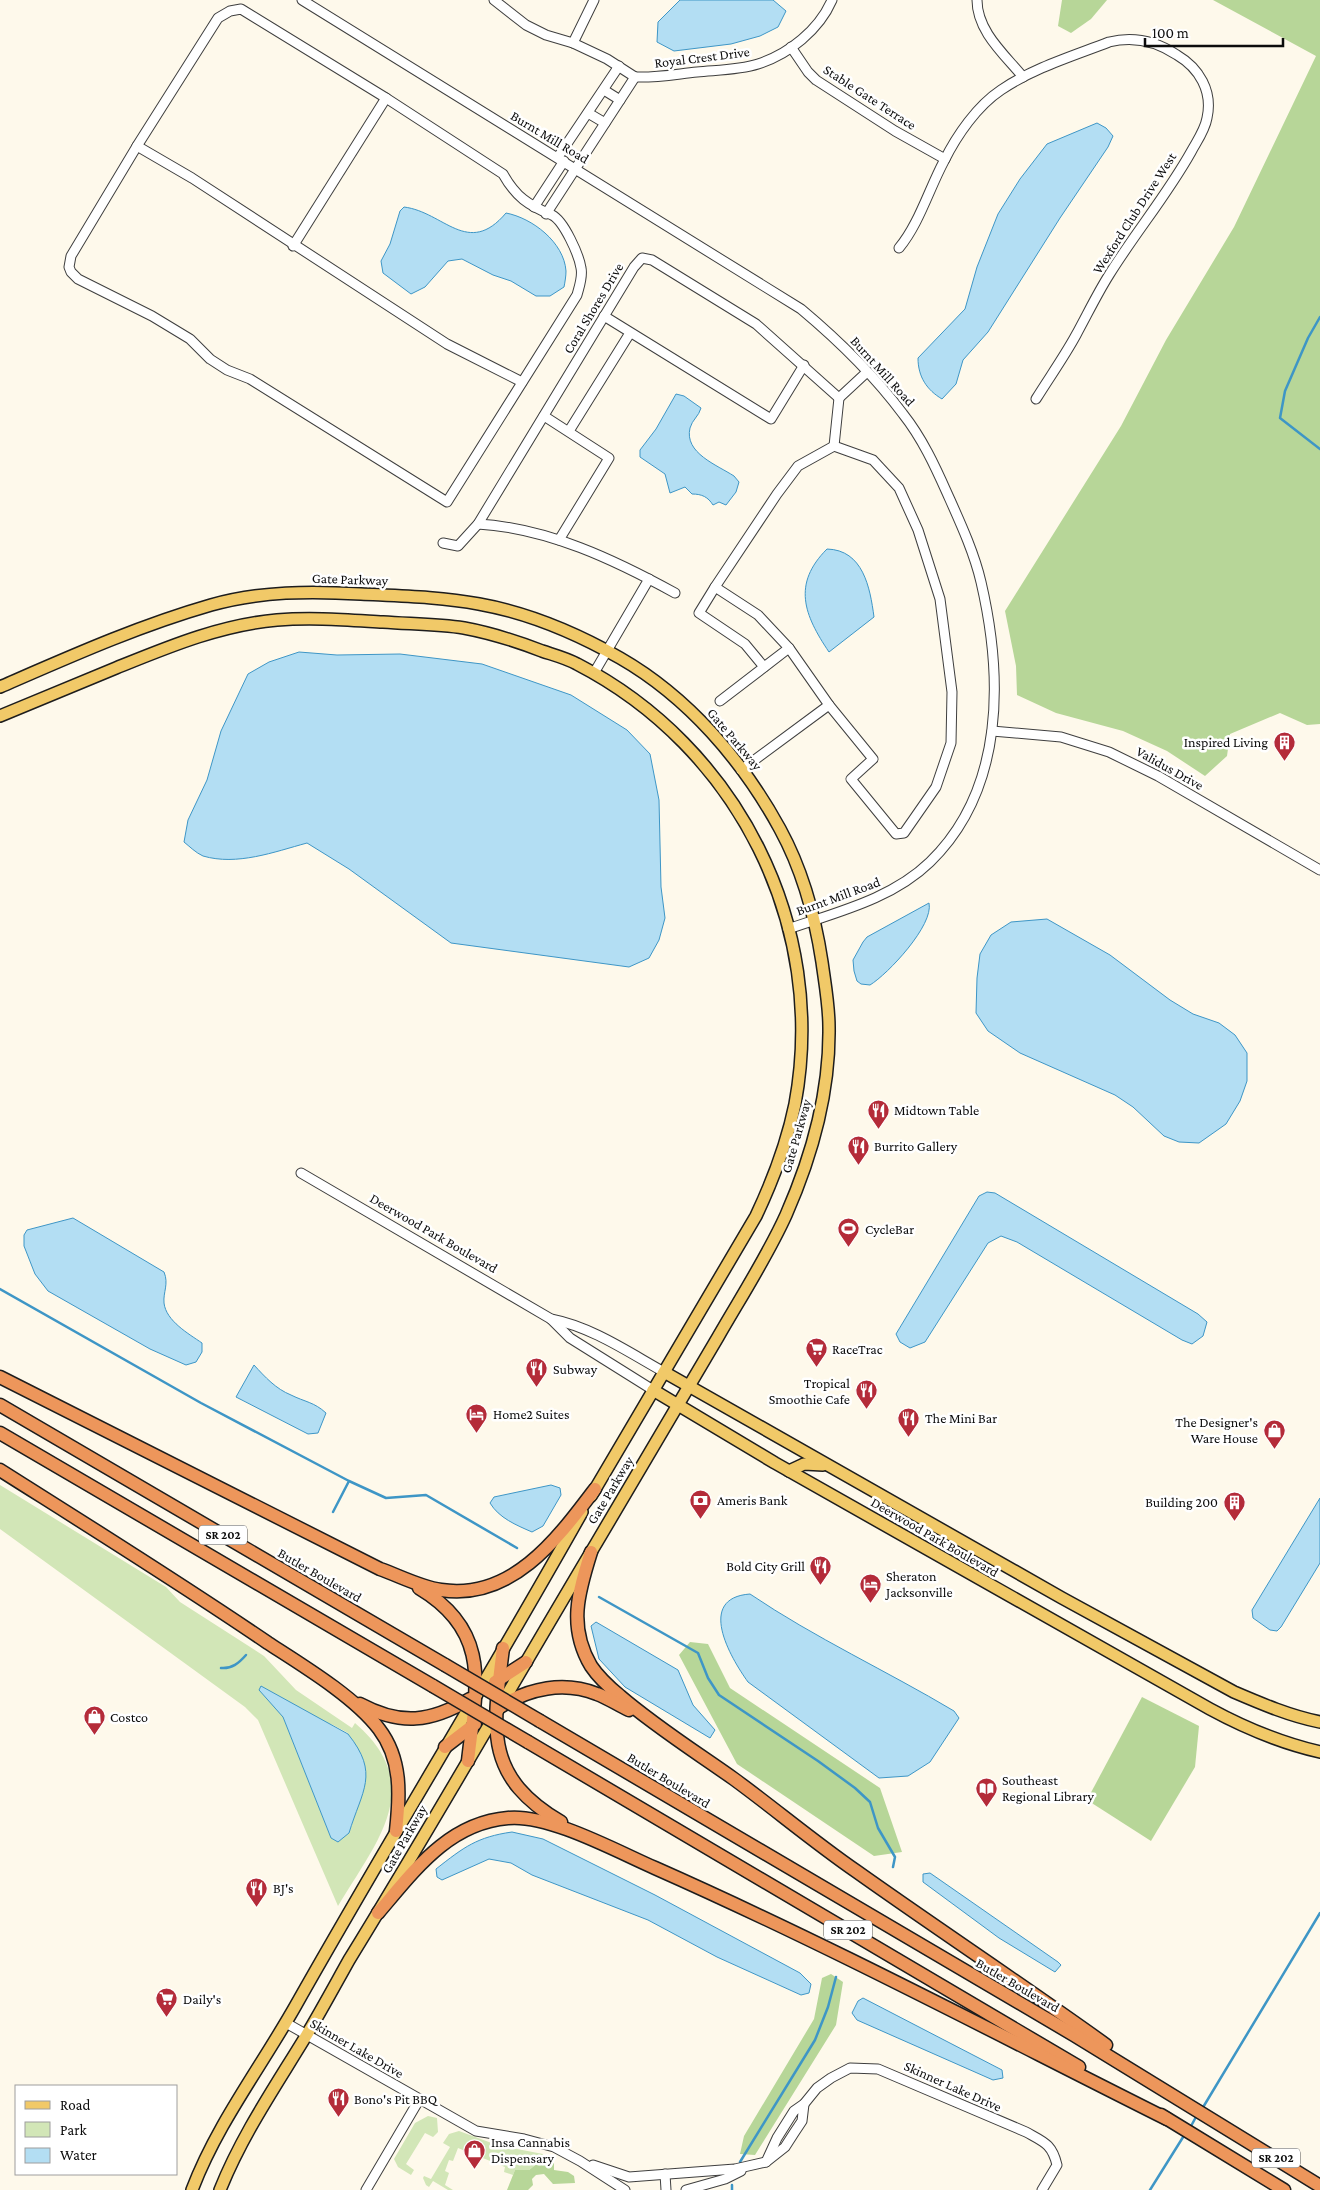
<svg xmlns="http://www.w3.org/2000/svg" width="1320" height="2190" font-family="'Crimson Pro',serif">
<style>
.green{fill:#d2e6b7;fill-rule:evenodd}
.forest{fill:#b7d698}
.water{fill:#b3def3;stroke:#3e96c6}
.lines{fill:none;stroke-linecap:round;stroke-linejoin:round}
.stream{stroke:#3e96c6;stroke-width:2.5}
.minor-casing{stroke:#3f3f3f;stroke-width:11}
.major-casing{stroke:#1d1d1d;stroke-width:14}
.highway-casing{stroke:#1d1d1d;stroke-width:15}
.minor{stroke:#fff;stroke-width:9}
.major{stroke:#f1c968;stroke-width:11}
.highway{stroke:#ed965b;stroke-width:12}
.highway-bridge-casing{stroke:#1d1d1d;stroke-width:15;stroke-linecap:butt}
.highway-bridge{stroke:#ed965b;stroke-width:12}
.labels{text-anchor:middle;stroke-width:5;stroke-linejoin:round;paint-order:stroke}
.shield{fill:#fff;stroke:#555;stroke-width:1}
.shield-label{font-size:12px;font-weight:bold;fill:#0c0c0c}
.street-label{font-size:14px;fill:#0c0c0c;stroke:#fff}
.poi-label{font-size:14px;fill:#0c0c0c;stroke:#fff;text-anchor:start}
</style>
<rect width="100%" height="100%" fill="#fef9eb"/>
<!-- green -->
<g class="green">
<path d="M0 1485 166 1587 180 1602 264 1656 296 1690 352 1728 355 1723C428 1786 376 1842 338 1906L258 1720 245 1707 0 1529ZM278 1710 333 1725 348 1733 353 1821 349 1833 331 1838 283 1717Z"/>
<polygon points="428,2116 437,2118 438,2132 433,2137 425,2133 406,2164 414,2170 411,2175 398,2167 394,2159 415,2123"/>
<polygon points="459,2131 497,2145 543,2154 542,2160 529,2170 515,2170 513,2175 504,2172 505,2167 458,2148 453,2161 449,2160 445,2171 449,2173 445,2185 453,2190 448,2190 433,2181 429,2187 426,2185 423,2178 424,2176 431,2179 450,2147 443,2143 449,2134"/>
</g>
<!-- forest -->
<g class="forest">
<polygon points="1062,0 1107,0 1091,19 1071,33 1058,26"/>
<polygon points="1213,0 1320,0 1320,724 1307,725 1280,713 1230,734 1227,756 1205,776 1167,751 1123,731 1056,713 1017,695 1016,666 1005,611 1121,426 1166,340 1234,227 1316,56"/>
<polygon points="690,1642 708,1644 730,1688 880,1788 902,1852 874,1856 737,1764 679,1655"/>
<polygon points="1142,1697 1199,1726 1195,1767 1151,1841 1087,1800"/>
<polygon points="831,1974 843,1982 836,2025 755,2155 740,2154 744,2136 814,2019 822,1978"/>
<polygon points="548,2159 554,2163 554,2170 568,2172 574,2176 575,2183 553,2184 544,2174 536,2175 532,2179 533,2185 528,2190 507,2190 515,2170 529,2170 542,2160"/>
</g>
<!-- water -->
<g class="water">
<polygon points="680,0 773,0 786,11 778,27 760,36 731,44 674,51 657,42 658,22"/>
<path d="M1097 123 1106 128 1113 136 1108 147 1060 218 988 332 963 360 956 384 942 399C927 390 918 377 918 358L965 309 977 267 998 214 1020 179 1047 144Z"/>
<path d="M404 207C444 212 468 258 506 213 532 218 564 242 566 271 566 276 565 282 564 287L550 296H536L511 281 493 275 462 259 448 261 425 287 411 294 383 273 381 261 390 244 400 211Z"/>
<path d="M676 394 684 396 701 408C699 416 692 420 690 428 684 453 717 465 734 476L739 482 736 492 726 505 719 502 713 505C708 497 702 494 692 494L685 487 670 493 665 474 640 457V450L656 429Z"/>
<path d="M827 549C863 550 870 587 874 617L829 652C804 615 792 584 827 549Z"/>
<path d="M299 652 337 655 400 654 482 664 571 695 627 730 650 754 659 800 661 887 665 918 659 940 649 958 629 967 451 943 349 869 307 843C274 852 237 866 203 856 196 853 189 846 184 842L188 820 207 780 221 731 248 674 269 662Z"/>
<path d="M929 903C934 925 888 974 870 985L861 984 857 981 854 971 853 960 863 942 867 937Z"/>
<polygon points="1047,919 1110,955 1170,1000 1193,1014 1219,1023 1235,1035 1247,1053 1247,1081 1240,1101 1226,1124 1199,1143 1179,1142 1164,1136 1133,1107 1115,1095 1020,1053 988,1031 976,1013 977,978 980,954 991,935 1011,922"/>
<polygon points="987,1192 995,1193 1198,1314 1207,1322 1203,1336 1192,1344 1182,1340 1017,1242 1001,1236 988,1243 925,1342 910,1348 900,1342 896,1334 979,1196"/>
<path d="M73 1218 164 1272C169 1284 163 1292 164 1303 166 1321 189 1334 202 1343V1352L196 1362 186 1365 150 1349 48 1291 35 1274 24 1246V1235L27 1230Z"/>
<path d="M254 1365C265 1377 276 1389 291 1395 305 1402 314 1402 326 1413L318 1433 308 1434 236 1397Z"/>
<path d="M551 1485 560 1488 561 1495 543 1526 532 1532C516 1525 499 1518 490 1503L494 1497Z"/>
<polygon points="1320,1498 1320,1563 1281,1627 1277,1631 1270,1630 1253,1618 1252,1610"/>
<path d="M750 1594C815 1638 887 1671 954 1711L959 1718 930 1762 908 1776 879 1778 748 1682C730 1657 696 1598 750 1594Z"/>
<polygon points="596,1622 678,1670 693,1705 715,1730 710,1738 625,1687 599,1659 591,1626"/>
<path d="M261 1686 348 1734C380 1774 362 1790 349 1833L338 1842 331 1838 283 1717 259 1690Z"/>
<path d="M512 1832 543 1839 655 1895 800 1973 811 1984 809 1993 801 1995 717 1957 648 1920 532 1875 511 1863 489 1859 442 1880 437 1877 436 1869C464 1847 477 1837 512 1832Z"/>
<polygon points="930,1873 1058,1962 1061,1965 1055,1972 999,1938 923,1882 923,1874"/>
<polygon points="863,1998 1002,2070 1003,2078 993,2080 857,2020 852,2013 858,2001"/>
</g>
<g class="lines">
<!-- stream -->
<g class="stream">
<polyline points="1320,317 1308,338 1285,391 1280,418 1320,449"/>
<polyline points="0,1289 201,1403 349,1481 386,1498 426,1495 517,1548"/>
<polyline points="333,1512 349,1481"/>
<polyline points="599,1597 698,1653 708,1678 719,1695 818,1761 855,1788 870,1802 878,1828 895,1857 893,1867"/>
<path d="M221 1668C232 1669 239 1663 246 1655"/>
<polyline points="1202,2109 1320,1913"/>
<polyline points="1190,2128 1197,2115"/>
<polyline points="740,2162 815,2040 828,2007 836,1977"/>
<polyline points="732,2190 732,2185"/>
<polyline points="1150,2190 1185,2134"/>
</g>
<defs>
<g id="minor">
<path d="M302 0 801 309C838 340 874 375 903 414 922 438 935 466 947 493 960 522 974 552 981 582 1003 677 1005 789 930 862 892 899 837 912 788 929"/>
<polyline points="494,0 526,25 546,35 573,43 607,59 635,77"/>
<path d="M977 0C977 31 1004 54 1023 77"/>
<path d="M241 9 386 98 503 174C516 197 528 205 552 215 564 221 579 255 581 268 583 277 579 287 577 295L447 502 250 379 227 370 210 359 190 339 152 316 78 279 71 272 69 267 71 256 137 146 218 18 230 11Z"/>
<polyline points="573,43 594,0"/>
<polyline points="791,47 808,72 816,80 895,131 945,159"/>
<path d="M635 77C656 78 677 74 697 72 717 70 739 70 758 64 789 54 819 30 832 0"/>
<polyline points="604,90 620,100"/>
<polyline points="588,113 605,123"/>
<polyline points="137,146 192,178 447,344 522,382"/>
<polyline points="558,157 619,66"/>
<polyline points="534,207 564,161"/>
<polyline points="546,214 635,77"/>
<polyline points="293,246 386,98"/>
<path d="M899 248C919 224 929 189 944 161 957 135 977 106 1001 90 1033 68 1073 56 1109 42 1133 36 1156 41 1177 55 1199 68 1213 91 1207 118 1205 130 1197 141 1191 152 1167 195 1135 233 1109 275 1097 294 1087 315 1076 335 1064 357 1049 378 1036 399"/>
<polyline points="604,316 771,419 804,365"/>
<polyline points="839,398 867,372"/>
<polyline points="544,416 609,458 559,540"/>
<polyline points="569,431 630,333"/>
<path d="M478 524C548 528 615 560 675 593"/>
<polyline points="443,543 458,546 478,524 634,267 642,258 652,260 756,324 839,398"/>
<polyline points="715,587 699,613 745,644 764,667"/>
<polyline points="594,673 649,579"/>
<polyline points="720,701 789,648"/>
<polyline points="829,705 789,648 758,615 715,587 777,494 798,466 834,446"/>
<polyline points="992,731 1061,737 1109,752 1158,776 1320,870"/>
<polyline points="741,770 829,705 873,759 851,779 896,834 904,833 936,787 951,743 952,692 940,599 918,530 899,488 873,460 834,446 839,398"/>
<path d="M301 1173 551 1319C592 1327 628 1352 664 1372"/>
<polyline points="551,1319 570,1338 653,1390"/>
<polyline points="286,2023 476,2131 524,2139 554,2147 580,2161 625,2190"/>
<path d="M766 2162 777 2138 794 2111 804 2104 817 2088 831 2078 850 2068 878 2069 1026 2132C1044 2142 1052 2144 1057 2165L1042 2190"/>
<polyline points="593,2165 629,2177 735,2169 766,2162 785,2147 794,2133 802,2121 804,2104"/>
<polyline points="665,2174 666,2190"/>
<polyline points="366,2190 419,2100"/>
<polyline points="686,2190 725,2179 741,2171"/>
</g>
<g id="major">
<path d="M0 687C69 657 138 626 211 605 260 591 311 591 361 594 400 596 441 597 479 604 529 613 576 633 620 658 688 697 743 761 780 829 803 871 815 916 822 962 825 984 829 1005 829 1027 830 1091 812 1156 786 1215 767 1257 741 1297 718 1337 678 1406 637 1474 597 1542 514 1681 434 1822 349 1960 335 1985 321 2011 306 2036 275 2087 242 2135 220 2190"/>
<path d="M0 716C38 700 77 684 116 668 168 647 220 625 277 620 312 617 348 620 383 622 410 624 438 624 464 628 491 633 516 641 542 651 554 655 566 658 577 664 738 747 828 926 795 1104 787 1143 773 1180 756 1216L591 1496"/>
<path d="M664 1372 1062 1598 1234 1692C1262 1704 1290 1716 1320 1722"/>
<path d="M653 1390 775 1463 1210 1709C1245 1728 1281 1743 1320 1752"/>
<polyline points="789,1471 804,1464 823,1465"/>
<path d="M192 2190C217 2124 261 2067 296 2005 389 1840 489 1678 582 1512"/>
</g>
<g id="highway">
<path d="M0 1377 380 1569C400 1576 420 1587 441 1590 512 1601 558 1538 595 1489"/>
<polyline points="0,1405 445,1665"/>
<polyline points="0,1433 433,1686"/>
<path d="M0 1470C90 1527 180 1583 268 1643 302 1665 355 1697 379 1729 402 1759 400 1795 396 1831"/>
<path d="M591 1552C578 1593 568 1627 591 1666 599 1678 609 1687 620 1696 656 1727 696 1752 734 1779 775 1809 814 1842 856 1871 939 1930 1024 1986 1106 2045"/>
<path d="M419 1588C493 1632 476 1689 468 1761"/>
<path d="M503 1648C493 1728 483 1776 561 1822"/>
<polyline points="495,1682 526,1662"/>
<path d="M360 1704C401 1726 431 1722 470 1699"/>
<path d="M500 1707C529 1688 564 1681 597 1694 608 1698 618 1705 629 1710"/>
<polyline points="540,1721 1074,2035 1320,2186"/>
<polyline points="528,1742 1079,2067"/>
<polyline points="445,1747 475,1724"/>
<path d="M378 1913C414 1871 448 1823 508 1818 549 1814 616 1851 655 1868 829 1945 997 2034 1167 2119"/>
<polyline points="1161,2115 1284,2190"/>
</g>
</defs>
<!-- minor casing -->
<use href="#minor" class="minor-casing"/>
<!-- major casing -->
<use href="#major" class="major-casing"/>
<!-- highway casing -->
<use href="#highway" class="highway-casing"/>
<!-- minor -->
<use href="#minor" class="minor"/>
<!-- major -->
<use href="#major" class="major"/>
<!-- highway -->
<use href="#highway" class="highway"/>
<defs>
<g id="highway-bridge">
<polyline points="445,1665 540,1721"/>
<polyline points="433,1686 528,1742"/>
</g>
</defs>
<!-- highway-bridge casing -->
<use href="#highway-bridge" class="highway-bridge-casing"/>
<!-- highway-bridge -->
<use href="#highway-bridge" class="highway-bridge"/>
</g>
<!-- icons -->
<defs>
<symbol id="building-pin" viewBox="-11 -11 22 30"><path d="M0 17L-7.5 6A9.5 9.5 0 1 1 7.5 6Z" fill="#b42b39" stroke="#fff"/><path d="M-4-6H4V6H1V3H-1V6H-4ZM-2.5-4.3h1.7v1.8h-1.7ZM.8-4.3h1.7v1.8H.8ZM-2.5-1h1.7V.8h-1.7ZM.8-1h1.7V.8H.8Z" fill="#fff"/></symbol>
<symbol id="restaurant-pin" viewBox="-11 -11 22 30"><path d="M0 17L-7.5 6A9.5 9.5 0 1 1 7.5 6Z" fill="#b42b39" stroke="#fff"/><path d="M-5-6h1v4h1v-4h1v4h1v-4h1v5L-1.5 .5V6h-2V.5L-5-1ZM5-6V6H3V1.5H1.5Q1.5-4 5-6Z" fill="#fff"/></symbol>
<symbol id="stadium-pin" viewBox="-11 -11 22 30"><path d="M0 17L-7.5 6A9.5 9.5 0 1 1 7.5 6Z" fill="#b42b39" stroke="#fff"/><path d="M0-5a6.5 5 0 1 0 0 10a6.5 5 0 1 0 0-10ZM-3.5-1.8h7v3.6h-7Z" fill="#fff"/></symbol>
<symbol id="supermarket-pin" viewBox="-11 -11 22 30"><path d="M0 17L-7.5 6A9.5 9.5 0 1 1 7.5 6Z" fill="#b42b39" stroke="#fff"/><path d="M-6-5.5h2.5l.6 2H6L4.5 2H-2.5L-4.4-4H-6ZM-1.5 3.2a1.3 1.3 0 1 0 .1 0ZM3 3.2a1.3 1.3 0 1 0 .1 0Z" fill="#fff"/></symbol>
<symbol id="hotel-pin" viewBox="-11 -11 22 30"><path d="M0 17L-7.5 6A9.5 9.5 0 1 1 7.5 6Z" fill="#b42b39" stroke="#fff"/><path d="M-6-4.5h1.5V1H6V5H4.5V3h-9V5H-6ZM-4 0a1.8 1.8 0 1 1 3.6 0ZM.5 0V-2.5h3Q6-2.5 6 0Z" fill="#fff"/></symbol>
<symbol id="shop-pin" viewBox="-11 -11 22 30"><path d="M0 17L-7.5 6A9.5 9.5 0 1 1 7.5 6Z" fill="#b42b39" stroke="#fff"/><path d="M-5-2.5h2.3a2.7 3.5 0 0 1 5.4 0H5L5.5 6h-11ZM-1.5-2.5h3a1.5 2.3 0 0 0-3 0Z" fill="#fff"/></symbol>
<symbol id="bank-pin" viewBox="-11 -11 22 30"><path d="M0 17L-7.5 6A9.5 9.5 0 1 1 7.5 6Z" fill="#b42b39" stroke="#fff"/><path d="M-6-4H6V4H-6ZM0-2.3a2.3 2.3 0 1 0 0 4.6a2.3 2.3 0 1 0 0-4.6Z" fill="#fff"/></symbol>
<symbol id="library-pin" viewBox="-11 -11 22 30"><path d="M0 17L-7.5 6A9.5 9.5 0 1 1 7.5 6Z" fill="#b42b39" stroke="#fff"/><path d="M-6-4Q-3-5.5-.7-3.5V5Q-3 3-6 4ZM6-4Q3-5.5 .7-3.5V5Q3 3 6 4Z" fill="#fff"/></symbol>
</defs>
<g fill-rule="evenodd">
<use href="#building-pin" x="1272" y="730" width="25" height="34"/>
<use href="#restaurant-pin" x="866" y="1098" width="25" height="34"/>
<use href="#restaurant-pin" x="846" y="1134" width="25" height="34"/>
<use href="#stadium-pin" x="836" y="1216" width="25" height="34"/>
<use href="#supermarket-pin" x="804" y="1336" width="25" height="34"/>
<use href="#restaurant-pin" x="524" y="1356" width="25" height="34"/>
<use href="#restaurant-pin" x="854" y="1378" width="25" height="34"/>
<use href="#hotel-pin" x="464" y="1402" width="25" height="34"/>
<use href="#restaurant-pin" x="896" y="1406" width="25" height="34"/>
<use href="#shop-pin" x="1262" y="1418" width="25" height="34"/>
<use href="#bank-pin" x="688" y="1488" width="25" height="34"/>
<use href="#building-pin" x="1222" y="1490" width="25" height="34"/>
<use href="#restaurant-pin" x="808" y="1554" width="25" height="34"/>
<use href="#hotel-pin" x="858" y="1572" width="25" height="34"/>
<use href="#shop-pin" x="82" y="1704" width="25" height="34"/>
<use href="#library-pin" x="974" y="1776" width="25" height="34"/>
<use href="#restaurant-pin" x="244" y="1876" width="25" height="34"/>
<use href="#supermarket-pin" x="154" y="1986" width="25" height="34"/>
<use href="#restaurant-pin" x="326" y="2086" width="25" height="34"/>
<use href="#shop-pin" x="462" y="2138" width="25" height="34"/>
</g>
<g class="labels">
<!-- shield labels -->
<g class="shield">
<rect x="199" y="1525.5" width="48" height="19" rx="4"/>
<rect x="824" y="1920.5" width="48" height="19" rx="4"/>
<rect x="1252" y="2148.5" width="48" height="19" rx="4"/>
</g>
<g class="shield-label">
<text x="223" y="1539">SR 202</text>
<text x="848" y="1934">SR 202</text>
<text x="1276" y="2162">SR 202</text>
</g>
<!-- street labels -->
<g class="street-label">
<text transform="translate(702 57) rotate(-7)" y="5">Royal Crest Drive</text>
<text transform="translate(870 97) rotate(33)" y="5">Stable Gate Terrace</text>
<text transform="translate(550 137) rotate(31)" y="5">Burnt Mill Road</text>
<text transform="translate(1134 213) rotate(-57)" y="5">Wexford Club Drive West</text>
<text transform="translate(593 308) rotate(-59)" y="5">Coral Shores Drive</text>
<text transform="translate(883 371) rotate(48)" y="5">Burnt Mill Road</text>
<text transform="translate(350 579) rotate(2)" y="5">Gate Parkway</text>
<text transform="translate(735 739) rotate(50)" y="5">Gate Parkway</text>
<text transform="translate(1170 768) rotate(29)" y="5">Validus Drive</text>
<text transform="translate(838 896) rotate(-20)" y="5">Burnt Mill Road</text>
<text transform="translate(796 1136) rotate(-74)" y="5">Gate Parkway</text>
<text transform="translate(434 1233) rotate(30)" y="5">Deerwood Park Boulevard</text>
<text transform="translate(610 1490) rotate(-59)" y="5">Gate Parkway</text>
<text transform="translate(935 1537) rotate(30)" y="5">Deerwood Park Boulevard</text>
<text transform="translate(320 1575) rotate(30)" y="5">Butler Boulevard</text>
<text transform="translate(669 1780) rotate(31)" y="5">Butler Boulevard</text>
<text transform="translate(404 1839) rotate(-60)" y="5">Gate Parkway</text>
<text transform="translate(1018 1985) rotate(30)" y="5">Butler Boulevard</text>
<text transform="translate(357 2048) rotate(30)" y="5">Skinner Lake Drive</text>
<text transform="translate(953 2086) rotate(24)" y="5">Skinner Lake Drive</text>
</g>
<!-- poi labels -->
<g class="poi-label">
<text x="1268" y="747" text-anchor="end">Inspired Living</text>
<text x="894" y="1115">Midtown Table</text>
<text x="874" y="1151">Burrito Gallery</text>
<text x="865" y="1234">CycleBar</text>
<text x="832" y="1354">RaceTrac</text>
<text x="553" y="1374">Subway</text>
<text x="850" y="1388" text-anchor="end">Tropical<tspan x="850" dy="16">Smoothie Cafe</tspan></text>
<text x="493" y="1419">Home2 Suites</text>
<text x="925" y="1423">The Mini Bar</text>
<text x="1258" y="1427" text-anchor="end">The Designer's<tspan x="1258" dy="16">Ware House</tspan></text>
<text x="717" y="1505">Ameris Bank</text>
<text x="1218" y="1507" text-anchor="end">Building 200</text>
<text x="805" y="1571" text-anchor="end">Bold City Grill</text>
<text x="886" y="1581">Sheraton<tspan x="886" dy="16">Jacksonville</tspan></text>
<text x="110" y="1722">Costco</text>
<text x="1002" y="1785">Southeast<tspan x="1002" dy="16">Regional Library</tspan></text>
<text x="273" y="1893">BJ's</text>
<text x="183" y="2004">Daily's</text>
<text x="354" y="2104">Bono's Pit BBQ</text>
<text x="491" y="2147">Insa Cannabis<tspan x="491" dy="16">Dispensary</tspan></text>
</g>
</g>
<!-- legend -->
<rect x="15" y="2085" width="162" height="90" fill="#ffffff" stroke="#9e9e9e"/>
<rect x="25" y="2101" width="25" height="8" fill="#f1c968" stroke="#9e9e9e"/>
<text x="60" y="2110" font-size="15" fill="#0c0c0c">Road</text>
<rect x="25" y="2122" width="25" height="15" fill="#d2e6b7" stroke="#9e9e9e"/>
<text x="60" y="2135" font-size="15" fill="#0c0c0c">Park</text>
<rect x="25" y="2148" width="25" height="15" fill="#b3def3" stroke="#9e9e9e"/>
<text x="60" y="2160" font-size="15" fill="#0c0c0c">Water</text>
<!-- scale -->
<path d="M1145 38v8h138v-8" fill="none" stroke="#0c0c0c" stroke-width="2.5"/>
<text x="1152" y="38" font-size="15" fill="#0c0c0c" stroke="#ffffff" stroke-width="4" paint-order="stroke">100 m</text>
</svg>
